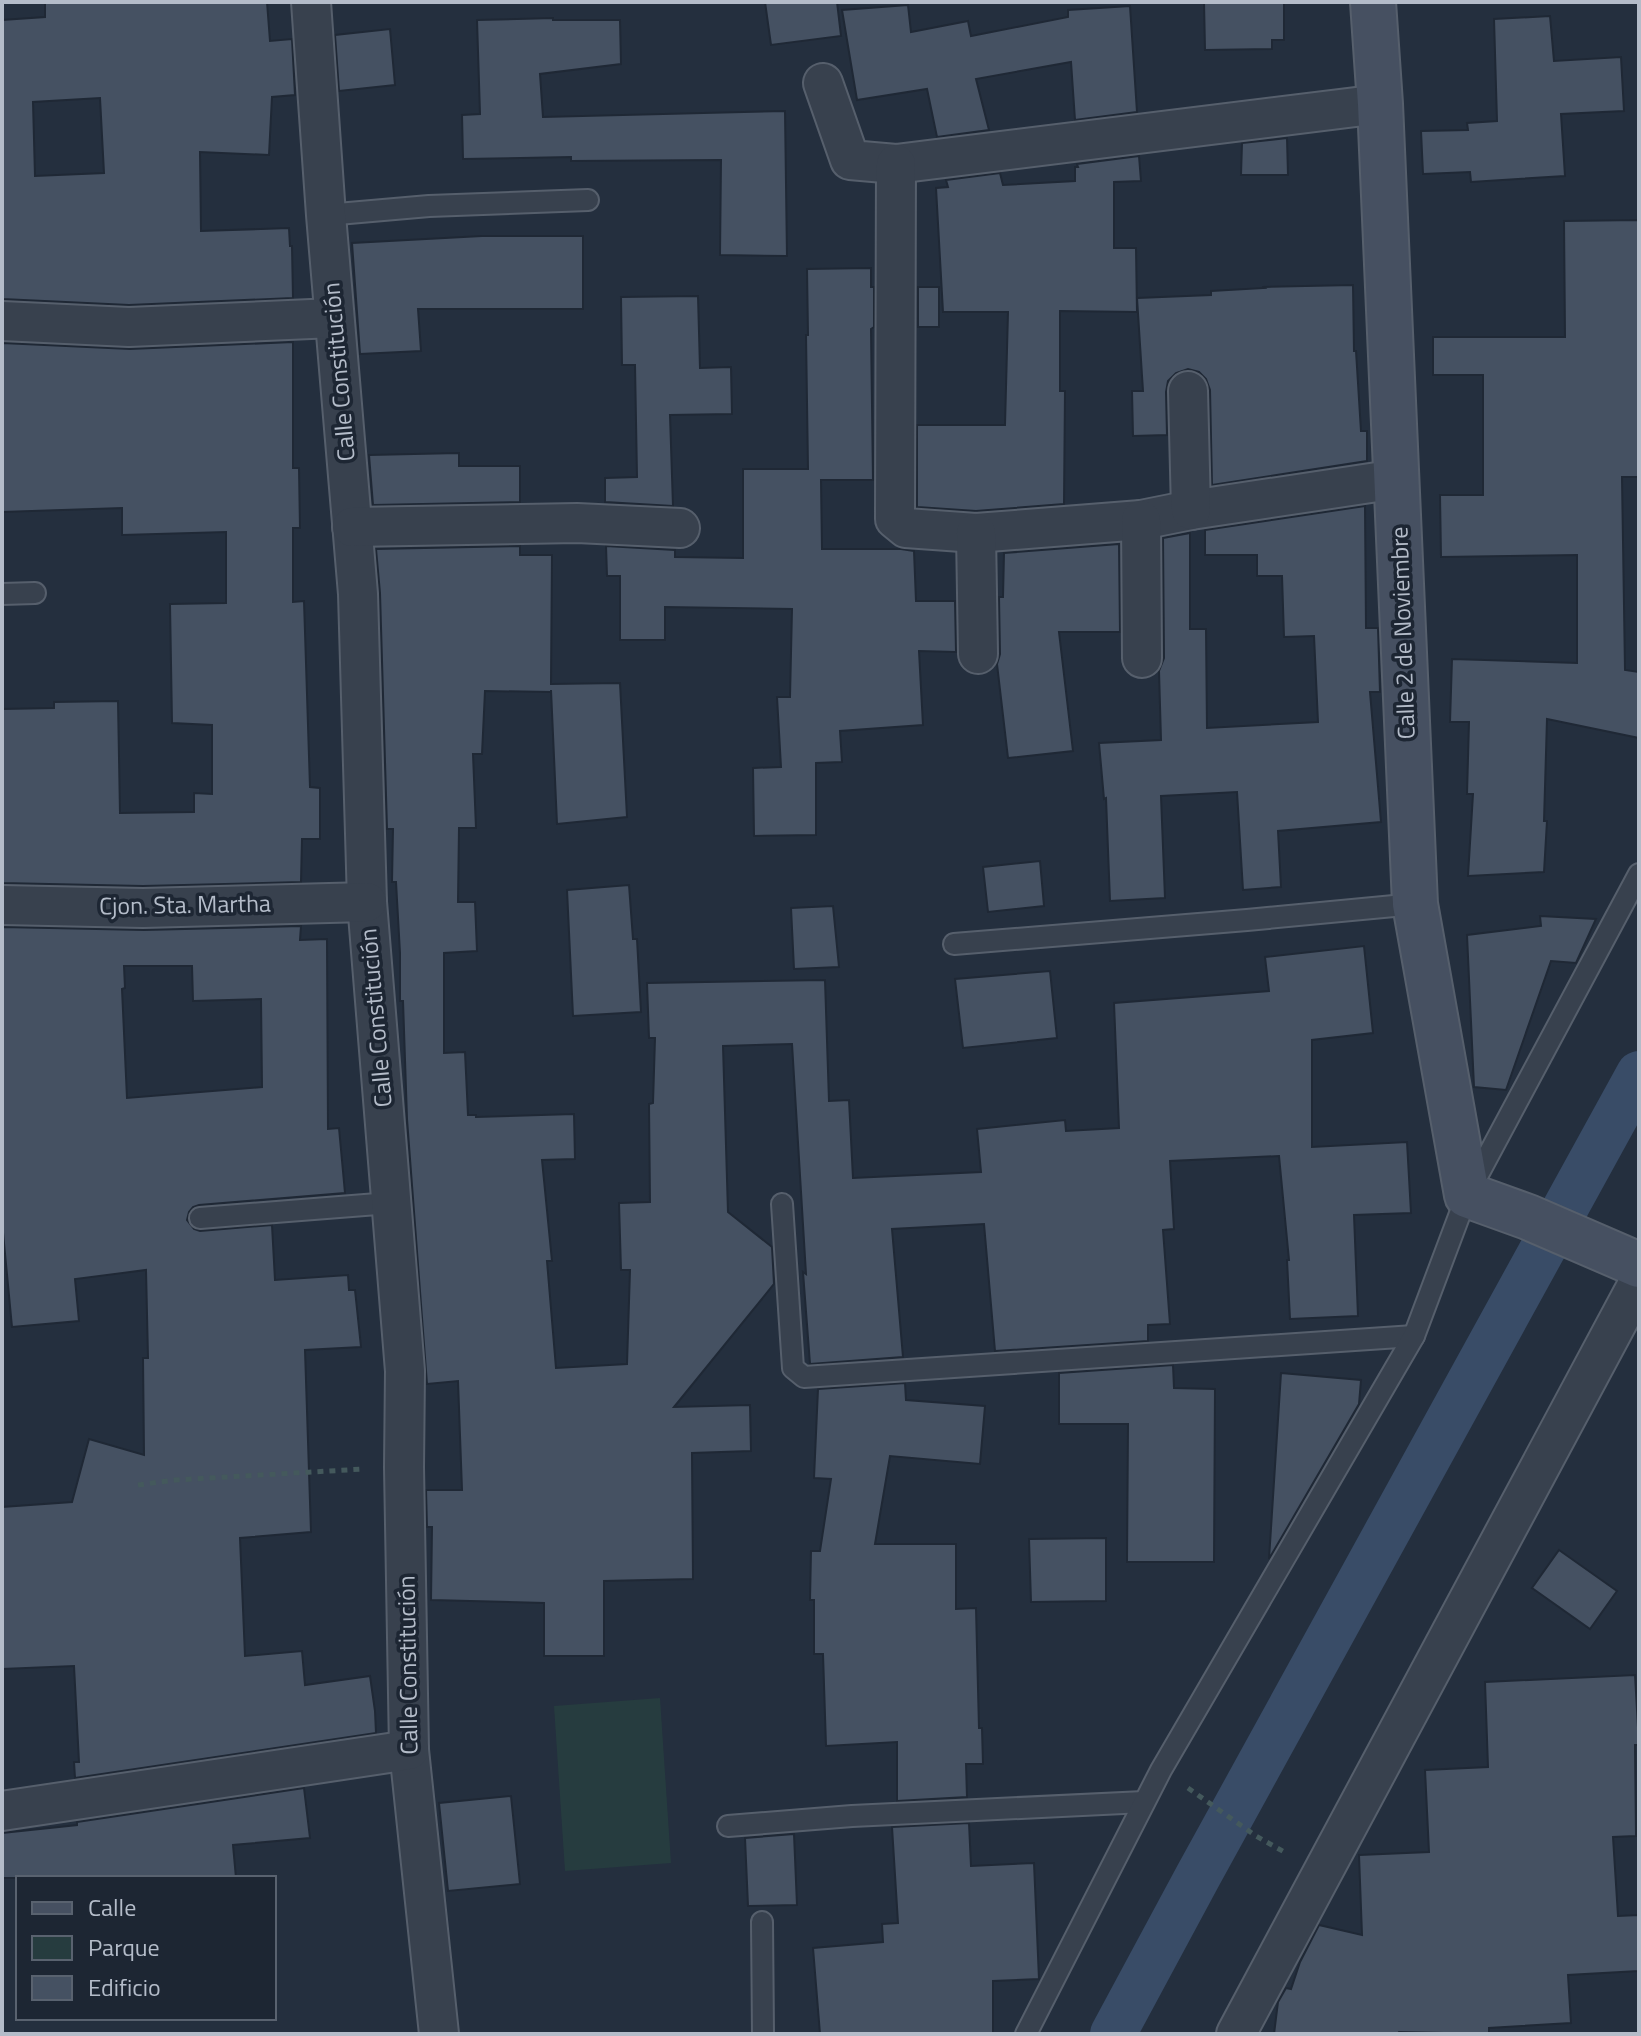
<svg xmlns="http://www.w3.org/2000/svg" width="1641" height="2036" font-family="'Titillium Web',sans-serif">
<style>
.green{fill:#263c3f}
.lines{fill:none;stroke-linecap:round;stroke-linejoin:round}
.canal{stroke:#394c67;stroke-width:46}
.building{fill:#455162;stroke:#1f2835;stroke-width:2;fill-rule:evenodd}
.lane-casing{stroke:#565f6c;stroke-width:24}
.street-casing{stroke:#565f6c;stroke-width:42}
.secondary-casing{stroke:#565f6c;stroke-width:48}
.path{stroke:#44595c;stroke-width:5;stroke-dasharray:6 6;stroke-linecap:butt}
.lane{stroke:#38414e;stroke-width:20}
.street{stroke:#38414e;stroke-width:38}
.secondary{stroke:#465061;stroke-width:44}
.labels{text-anchor:middle;stroke-width:7;stroke-linejoin:round;paint-order:stroke}
.street-label{font-size:24px;fill:#b4bcc9;stroke:#1d2633}
</style>
<rect width="100%" height="100%" fill="#242f3e"/>
<!-- green -->
<polygon class="green" points="660,1698 671,1863 565,1871 554,1706"/>
<g class="lines">
<!-- canal -->
<polyline class="canal" points="1113,2034 1198,1876 1639,1074"/>
</g>
<!-- building -->
<g class="building">
<path d="M45 2H267L270 41 292 39 295 95 272 97 269 155 200 152 201 231 289 228 290 246H292L293 298 129 305 2 299V20L45 17ZM100 98 104 173 35 176 33 102Z"/>
<polygon points="765,2 837,2 841,36 771,45"/>
<polygon points="1204,2 1284,2 1284,40 1272,40 1272,49 1205,50"/>
<polygon points="908,5 911,32 968,21 971,36 1068,17 1068,10 1130,6 1137,112 1075,120 1071,62 976,79 989,130 937,137 927,89 857,100 842,10"/>
<polygon points="1550,16 1554,61 1621,57 1624,111 1561,114 1565,176 1471,182 1470,172 1423,174 1421,131 1468,130 1467,123 1497,121 1494,19"/>
<polygon points="553,18 553,20 620,20 621,64 540,74 543,117 785,111 787,256 720,255 721,160 571,161 571,157 463,159 462,115 480,114 477,20"/>
<polygon points="390,29 395,85 339,91 335,35"/>
<polygon points="1287,138 1288,175 1241,175 1242,143"/>
<polygon points="1139,156 1141,181 1114,182 1114,248 1136,248 1137,312 1060,311 1060,391 1065,391 1064,504 976,511 917,507 917,425 1005,425 1008,312 943,312 936,188 948,187 946,180 1000,173 1003,185 1075,181 1075,167 1078,167 1077,164"/>
<polygon points="1639,220 1639,477 1622,477 1625,670 1639,672 1639,738 1547,719 1544,821 1547,821 1544,872 1468,876 1473,794 1467,794 1469,722 1450,722 1452,659 1577,663 1577,555 1441,557 1440,495 1483,495 1483,375 1433,375 1433,337 1565,337 1564,221"/>
<polygon points="482,236 583,236 583,309 418,309 421,351 360,354 352,243"/>
<polygon points="871,268 871,287 874,287 874,327 871,329 873,480 821,480 822,549 901,549 914,551 916,601 955,601 956,652 919,651 923,725 840,731 842,762 816,763 816,835 754,836 753,768 781,767 777,697 790,697 792,609 665,607 665,640 620,640 620,576 607,576 606,546 675,550 675,557 743,558 743,469 808,469 806,335 808,335 807,269"/>
<polygon points="1353,285 1354,351 1356,351 1361,431 1367,431 1367,461 1212,485 1210,390 1206,379 1199,372 1188,369 1176,373 1168,381 1166,392 1167,435 1133,436 1132,391 1143,391 1137,298 1211,295 1211,291 1265,288 1264,287"/>
<rect x="918" y="287" width="21" height="40"/>
<polygon points="698,296 700,368 731,367 732,414 670,415 673,506 605,502 605,478 637,477 635,365 622,365 621,297"/>
<polygon points="293,342 293,468 299,468 300,528 293,528 293,602 304,601 310,787 320,788 320,839 302,839 301,882 143,886 2,883 2,709 54,708 54,702 118,701 120,813 194,812 194,793 212,794 212,725 172,723 170,604 226,603 226,532 122,535 122,508 2,512 2,343 130,349"/>
<polygon points="459,453 459,466 520,466 520,502 373,505 369,455"/>
<polygon points="1365,506 1366,628 1378,628 1380,692 1370,692 1381,822 1278,831 1281,887 1243,890 1237,792 1161,796 1165,898 1110,901 1106,798 1104,799 1099,743 1161,740 1159,671 1164,658 1163,538 1190,533 1190,629 1206,629 1207,728 1318,722 1314,636 1284,637 1282,576 1257,576 1257,555 1205,555 1205,530"/>
<polygon points="1119,544 1120,632 1059,632 1073,751 1008,758 997,664 1000,654 999,597 1003,597 1004,553"/>
<polygon points="520,546 520,555 552,555 551,684 620,683 627,817 557,824 551,690 551,692 485,691 482,754 473,754 476,828 459,828 458,902 475,902 477,951 444,953 444,1053 465,1052 468,1115 476,1115 476,1117 574,1114 575,1159 542,1160 552,1261 547,1261 556,1368 627,1364 630,1270 621,1270 619,1203 650,1202 649,1104 653,1103 655,1038 649,1038 647,983 825,980 829,1101 849,1100 853,1178 981,1172 977,1129 1065,1120 1066,1131 1119,1128 1114,1003 1269,991 1265,957 1364,946 1373,1033 1312,1040 1312,1147 1407,1142 1411,1213 1354,1215 1358,1316 1290,1319 1287,1260 1289,1260 1279,1156 1170,1161 1174,1229 1163,1230 1170,1324 1148,1325 1148,1341 995,1351 984,1224 892,1229 903,1357 810,1364 803,1272 806,1274 792,1044 723,1046 728,1212 772,1247 774,1284 674,1407 750,1405 751,1451 692,1453 693,1579 604,1581 604,1656 544,1656 544,1603 431,1600 432,1527 427,1527 426,1490 462,1490 458,1381 427,1384 407,1119 403,1001 400,1001 400,953 396,882 392,882 393,829 387,829 380,593 376,549"/>
<polygon points="1040,861 1044,906 988,912 983,867"/>
<polygon points="629,885 633,939 637,939 641,1012 573,1016 567,890"/>
<polygon points="833,906 839,967 794,969 791,908"/>
<polygon points="1540,916 1596,919 1576,963 1551,961 1506,1090 1474,1087 1467,935 1541,926"/>
<path d="M301 926 300 940 327 939 328 1129 339 1128 345 1193 199 1205 193 1207 189 1212 187 1220 194 1229 200 1231 272 1225 275 1280 348 1275 349 1290H355L361 1347 305 1350 311 1532 240 1538 245 1656 302 1651 305 1685 370 1676 375 1711 376 1733 75 1778 74 1762H79L74 1666 2 1669V1507L72 1502 89 1439 144 1455 143 1358H148L146 1270 75 1279 79 1321 12 1327 2 1222V927L144 930ZM124 966H192L193 1001 261 999 262 1087 127 1098 122 989 125 988Z"/>
<polygon points="1050,971 1057,1038 963,1048 955,979"/>
<polygon points="1173,1365 1174,1388 1215,1389 1214,1562 1127,1562 1128,1424 1059,1424 1059,1373"/>
<polygon points="1281,1373 1361,1380 1359,1404 1269,1559"/>
<polygon points="905,1383 906,1400 985,1406 980,1464 890,1456 875,1544 956,1544 956,1609 976,1608 979,1728 982,1728 983,1764 966,1764 967,1797 897,1801 897,1742 826,1746 823,1654 814,1654 814,1600 810,1600 811,1551 820,1551 831,1479 814,1478 818,1389"/>
<polygon points="1106,1538 1106,1601 1031,1602 1029,1539"/>
<polygon points="1559,1550 1617,1591 1590,1629 1532,1588"/>
<polygon points="1635,1675 1639,1745 1635,1745 1636,1836 1613,1837 1618,1916 1639,1915 1639,1971 1568,1975 1571,2023 1489,2028 1489,2034 1399,2032 1398,2034 1274,2034 1278,2002 1286,1988 1291,1989 1300,1962 1319,1925 1362,1935 1359,1855 1429,1852 1425,1770 1488,1767 1485,1682"/>
<polygon points="304,1788 310,1838 233,1845 236,1878 2,1878 2,1833 77,1825 77,1822"/>
<polygon points="511,1796 520,1884 448,1891 439,1803"/>
<polygon points="969,1823 971,1866 1034,1863 1039,1979 993,1981 993,2034 820,2034 813,1948 883,1942 882,1924 898,1923 892,1827"/>
<polygon points="794,1834 797,1905 748,1906 745,1838"/>
</g>
<g class="lines">
<defs>
<g id="lane">
<polyline points="326,215 429,206 588,200"/>
<polyline points="2,594 35,593"/>
<polyline points="954,944 1247,920 1415,904"/>
<polyline points="782,1204 793,1368 804,1377 1414,1336"/>
<polyline points="200,1218 390,1203"/>
<polyline points="728,1826 852,1816 1144,1802"/>
<polyline points="762,1922 763,2034"/>
<polyline points="1026,2034 1161,1770 1414,1336 1467,1195 1639,874"/>
</g>
<g id="street">
<polyline points="311,2 326,215 358,594 367,902 405,1371 404,1467 409,1750 439,2034"/>
<polyline points="823,83 850,160 896,164 1380,104"/>
<polyline points="896,164 895,519 906,528 976,533 1141,520 1191,510 1397,479"/>
<polyline points="2,321 129,327 334,318"/>
<polyline points="1188,391 1191,510"/>
<polyline points="1141,520 1142,658"/>
<polyline points="352,527 577,523 680,528"/>
<polyline points="976,533 978,654"/>
<polyline points="2,905 143,908 367,902"/>
<polyline points="2,1811 409,1750"/>
<polyline points="1236,2034 1639,1282"/>
</g>
<polyline id="secondary" points="1373,2 1380,104 1415,904 1467,1195 1528,1217 1639,1265"/>
</defs>
<!-- lane casing -->
<use href="#lane" class="lane-casing"/>
<!-- street casing -->
<use href="#street" class="street-casing"/>
<!-- secondary casing -->
<use href="#secondary" class="secondary-casing"/>
<!-- path -->
<g class="path">
<polyline points="138,1485 175,1480 364,1469"/>
<polyline points="1188,1788 1256,1836 1286,1853"/>
</g>
<!-- lane -->
<use href="#lane" class="lane"/>
<!-- street -->
<use href="#street" class="street"/>
<!-- secondary -->
<use href="#secondary" class="secondary"/>
</g>
<g class="labels">
<!-- street labels -->
<g class="street-label">
<text transform="translate(339 372) rotate(-95)" y="8">Calle Constitución</text>
<text transform="translate(1403 633) rotate(-92)" y="8">Calle 2 de Noviembre</text>
<text transform="translate(185 905) rotate(-1)" y="8">Cjon. Sta. Martha</text>
<text transform="translate(376 1018) rotate(-95)" y="8">Calle Constitución</text>
<text transform="translate(408 1665) rotate(-91)" y="8">Calle Constitución</text>
</g>
</g>
<!-- border -->
<rect width="1641" height="2036" fill="none" stroke="#b4bcc9" stroke-width="8"/>
<!-- legend -->
<rect x="16" y="1876" width="260" height="144" fill="#1d2633" stroke="#59626f" stroke-width="2"/>
<rect x="32" y="1902" width="40" height="12" fill="#465061" stroke="#59626f" stroke-width="2"/>
<text x="88" y="1916" font-size="24" fill="#b4bcc9">Calle</text>
<rect x="32" y="1936" width="40" height="24" fill="#263c3f" stroke="#59626f" stroke-width="2"/>
<text x="88" y="1956" font-size="24" fill="#b4bcc9">Parque</text>
<rect x="32" y="1976" width="40" height="24" fill="#455162" stroke="#59626f" stroke-width="2"/>
<text x="88" y="1996" font-size="24" fill="#b4bcc9">Edificio</text>
</svg>
